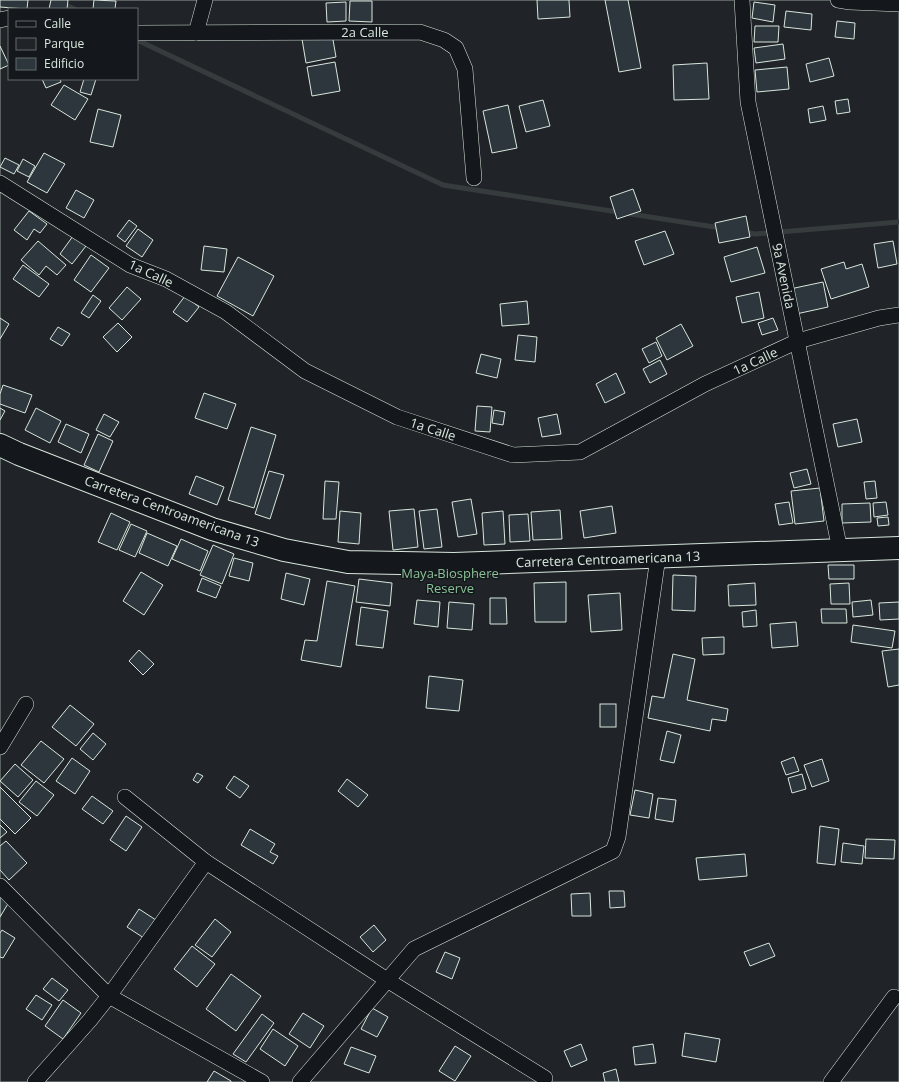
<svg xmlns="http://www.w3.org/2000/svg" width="899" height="1082" font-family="'Open Sans',sans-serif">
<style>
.green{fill:#202428;stroke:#939e99;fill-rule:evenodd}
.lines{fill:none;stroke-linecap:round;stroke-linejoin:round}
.stream{stroke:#363b3e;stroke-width:5}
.building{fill:#2c363c;stroke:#d8e6dc}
.minor-casing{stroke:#d8e6dc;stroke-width:16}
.trunk-casing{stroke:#d8e6dc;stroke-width:24}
.minor{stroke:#14181c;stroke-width:15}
.trunk{stroke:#14181c;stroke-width:22}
.labels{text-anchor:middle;stroke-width:3;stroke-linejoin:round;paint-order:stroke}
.street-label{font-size:13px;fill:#d8e6dc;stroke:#14181c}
.park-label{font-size:13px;fill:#8ac095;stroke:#14181c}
</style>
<rect width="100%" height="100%" fill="#14181c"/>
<!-- green -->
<path class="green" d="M0 0H899V1082H0ZM9 9H137V79H9Z"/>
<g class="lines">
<!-- stream -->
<g class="stream">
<polyline points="56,0 74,9"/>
<polyline points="137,40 443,185 721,228"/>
<polyline points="743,232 755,234 899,222"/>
</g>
</g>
<!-- building -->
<g class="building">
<polygon points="0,0 28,0 27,9 0,7"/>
<polygon points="51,0 68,0 67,9 49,9"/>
<polygon points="94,0 116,1 115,9 93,9"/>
<polygon points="537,0 569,0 570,17 538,19"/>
<polygon points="605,0 628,0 641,68 619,72"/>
<polygon points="350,1 372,1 372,22 349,21"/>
<polygon points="346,2 346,21 327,22 326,3"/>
<polygon points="754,2 775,5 773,22 752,18"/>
<polygon points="786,11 812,14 811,30 784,27"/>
<polygon points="837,21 855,23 854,39 835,37"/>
<polygon points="755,26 779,26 778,42 754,42"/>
<polygon points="332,34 336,57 306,63 302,39"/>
<polygon points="783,44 785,59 756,63 754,48"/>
<polygon points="0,46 9,65 0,69"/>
<polygon points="829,58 834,76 810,82 806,64"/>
<polygon points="335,62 340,91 312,96 307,67"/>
<polygon points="707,63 709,99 674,100 673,65"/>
<polygon points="787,67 789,89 757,92 755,70"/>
<polygon points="42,79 60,79 61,82 46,88"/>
<polygon points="84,79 96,79 91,95 80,92"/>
<polygon points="64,85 88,99 75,120 51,105"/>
<polygon points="848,99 850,112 837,114 835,101"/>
<polygon points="543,100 550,126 526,132 519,106"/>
<polygon points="508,105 517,148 492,153 483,111"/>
<polygon points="823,106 826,120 810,123 808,109"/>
<polygon points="98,109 121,115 113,147 90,142"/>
<polygon points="44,153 65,164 47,193 27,182"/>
<polygon points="5,158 19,165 14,174 0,167"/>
<polygon points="23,159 35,166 29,177 17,171"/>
<polygon points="633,189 641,211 617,219 610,197"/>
<polygon points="76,190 94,200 84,218 66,208"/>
<polygon points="29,211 47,224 40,233 34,229 27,240 14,230"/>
<polygon points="746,216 750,237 719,243 715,223"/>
<polygon points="129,220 137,226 125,242 117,236"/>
<polygon points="138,229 153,240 142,257 126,246"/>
<polygon points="665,231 674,254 644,265 635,241"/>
<polygon points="73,236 86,246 72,264 60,254"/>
<polygon points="38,241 66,265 57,275 46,266 39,275 21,260"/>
<polygon points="893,241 897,264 878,268 874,244"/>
<polygon points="204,246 227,249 224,272 201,270"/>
<polygon points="757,247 765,273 731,282 724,257"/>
<polygon points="91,255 109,268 91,292 74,280"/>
<polygon points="238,257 274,276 253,316 217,296"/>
<polygon points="844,262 846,269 862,264 869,287 831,299 821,269"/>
<polygon points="23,265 49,284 39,297 13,279"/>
<polygon points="823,282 828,307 796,314 790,289"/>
<polygon points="127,287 141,299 122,320 109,308"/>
<polygon points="759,292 764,318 742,323 736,297"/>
<polygon points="93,295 101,301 89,318 81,313"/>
<polygon points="185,296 199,307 187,322 173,312"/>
<polygon points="527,301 529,324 502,326 500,304"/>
<polygon points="0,318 9,324 0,339"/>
<polygon points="773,318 778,330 762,335 758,323"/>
<polygon points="118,323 132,337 117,352 103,337"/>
<polygon points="681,324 693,346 667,360 656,338"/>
<polygon points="58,327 70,334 62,346 50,339"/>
<polygon points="518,335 537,337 535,362 515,360"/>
<polygon points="656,342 662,356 649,363 642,349"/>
<polygon points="481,354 501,359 497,378 476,373"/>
<polygon points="660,360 667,374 650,383 643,369"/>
<polygon points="616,373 625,393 605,403 596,384"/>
<polygon points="3,385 32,395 25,413 0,404 0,394"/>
<polygon points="204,393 236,404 227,429 195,418"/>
<polygon points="477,406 492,407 490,432 475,431"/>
<polygon points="0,408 5,411 0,420"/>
<polygon points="36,408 61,421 50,443 25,430"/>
<polygon points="494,410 505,412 503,425 492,423"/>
<polygon points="104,414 119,422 110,437 96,430"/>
<polygon points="557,414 561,434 542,437 538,418"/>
<polygon points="857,419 862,442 838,447 833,424"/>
<polygon points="66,424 89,434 81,453 58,442"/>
<polygon points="251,427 276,435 254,508 228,500"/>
<polygon points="98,434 113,441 99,472 84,465"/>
<polygon points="807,469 811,484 794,488 790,473"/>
<polygon points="269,471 284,475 270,519 255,514"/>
<polygon points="196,476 224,487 217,505 189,494"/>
<polygon points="325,481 339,482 336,519 323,519"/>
<polygon points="875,481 877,498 866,499 864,482"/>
<polygon points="820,488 824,521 795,524 791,491"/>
<polygon points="471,499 477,534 458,537 452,502"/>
<polygon points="789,502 793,523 779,525 775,504"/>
<polygon points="886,502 888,515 874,517 873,503"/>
<polygon points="870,503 871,522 842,523 842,504"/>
<polygon points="612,506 616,533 584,538 580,511"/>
<polygon points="414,509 418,547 393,550 389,511"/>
<polygon points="437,509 442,547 424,549 419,511"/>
<polygon points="560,510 562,539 533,540 531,512"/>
<polygon points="340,511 361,513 359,544 338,542"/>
<polygon points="503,511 505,544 484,545 482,513"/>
<polygon points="111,513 130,522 117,550 98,542"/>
<polygon points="528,514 530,541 510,542 509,515"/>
<polygon points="888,517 889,525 878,526 877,518"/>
<polygon points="131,524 147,531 135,557 119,550"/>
<polygon points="147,533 177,546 168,566 139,553"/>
<polygon points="181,539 208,551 200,571 172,559"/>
<polygon points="213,545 234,554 222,584 200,575"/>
<polygon points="234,558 253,563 249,581 229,576"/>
<polygon points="828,565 854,565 854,579 829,579"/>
<polygon points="141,572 163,585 144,615 123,601"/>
<polygon points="286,573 310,579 304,605 281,599"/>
<polygon points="673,575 696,576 695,611 672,610"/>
<polygon points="202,578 221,586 216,598 197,591"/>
<polygon points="359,579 392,583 390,606 356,602"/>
<polygon points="327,581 355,586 341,667 301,660 305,640 317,641"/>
<polygon points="566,582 566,622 535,622 534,583"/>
<polygon points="755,583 756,605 729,606 728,585"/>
<polygon points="849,583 850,604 831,604 830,584"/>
<polygon points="620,593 622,630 591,632 588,595"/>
<polygon points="490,598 506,598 507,624 490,624"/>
<polygon points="417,600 440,602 438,627 414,624"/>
<polygon points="871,600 873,615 853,617 852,602"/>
<polygon points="449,602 474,604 472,630 447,628"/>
<polygon points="899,602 899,619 880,620 879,603"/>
<polygon points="361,607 388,611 383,648 356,645"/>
<polygon points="821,609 846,609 847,623 822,623"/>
<polygon points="756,610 757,626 743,627 742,612"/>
<polygon points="796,622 798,646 772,648 770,624"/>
<polygon points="853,625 895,631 892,648 851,642"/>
<polygon points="724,637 724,654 703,655 702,638"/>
<polygon points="899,649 899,685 888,687 882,651"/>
<polygon points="139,650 154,664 143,675 129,661"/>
<polygon points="673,654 695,659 687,700 728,709 726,721 712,719 710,731 648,718 652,696 664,698"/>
<polygon points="429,676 463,680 459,711 426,708"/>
<rect x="600" y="704" width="16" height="23"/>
<polygon points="70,705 94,724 76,746 52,727"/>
<polygon points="667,731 681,735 674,763 660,760"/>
<polygon points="93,733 106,744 93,760 80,749"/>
<polygon points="41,741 64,759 44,783 21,765"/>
<polygon points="794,757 799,771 786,775 781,762"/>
<polygon points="72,758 90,771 75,794 56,781"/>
<polygon points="822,759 829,781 812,787 804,765"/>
<polygon points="15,764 33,780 18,797 0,781"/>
<polygon points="197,773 203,776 198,783 193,780"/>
<polygon points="802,774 806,789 792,793 788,778"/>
<polygon points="234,776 249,786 240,798 226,788"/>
<polygon points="347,779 368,795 358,807 338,791"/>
<polygon points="36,781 54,795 37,816 19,802"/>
<polygon points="0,787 31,818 15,834 0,819"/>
<polygon points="635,790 653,794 649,818 630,815"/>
<polygon points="92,796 113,811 103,824 82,809"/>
<polygon points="658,798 676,800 673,822 655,819"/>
<polygon points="126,816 142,827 126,851 110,840"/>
<polygon points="0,825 7,832 0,838"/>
<polygon points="820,826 839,829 835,865 817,863"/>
<polygon points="250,829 275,844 270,852 278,856 273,864 241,845"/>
<polygon points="866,839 895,840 894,859 865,858"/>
<polygon points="6,841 27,863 9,880 0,870 0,846"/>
<polygon points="843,843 864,846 862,864 841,862"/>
<polygon points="745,854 747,876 699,880 696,858"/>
<polygon points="609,891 624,891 625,907 610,908"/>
<polygon points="590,893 591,916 572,916 571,894"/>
<polygon points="0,896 9,902 0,917"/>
<polygon points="139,909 159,922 147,940 127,927"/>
<polygon points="215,919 231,932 212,957 195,945"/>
<polygon points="374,925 386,940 373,952 360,937"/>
<polygon points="2,930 15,938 3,958 0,957 0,933"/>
<polygon points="769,943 775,956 750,966 744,952"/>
<polygon points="192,946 215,964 197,987 174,969"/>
<polygon points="445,952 460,958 452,979 436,972"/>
<polygon points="231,974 261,996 236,1031 206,1009"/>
<polygon points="52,978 68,990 59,1001 43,989"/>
<polygon points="36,995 52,1005 42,1020 26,1009"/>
<polygon points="63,1000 81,1013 63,1039 45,1026"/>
<polygon points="372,1008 388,1017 377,1037 361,1029"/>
<polygon points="303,1013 324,1026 310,1048 289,1034"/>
<polygon points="262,1014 274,1023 246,1062 233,1054"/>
<polygon points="273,1029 298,1046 285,1066 260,1049"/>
<polygon points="685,1033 720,1039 716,1062 682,1056"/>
<polygon points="581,1044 587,1060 571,1067 564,1051"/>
<polygon points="653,1044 656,1063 635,1065 633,1047"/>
<polygon points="455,1046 471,1056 455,1081 439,1071"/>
<polygon points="351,1047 376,1056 369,1073 344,1064"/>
<polygon points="616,1069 619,1082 605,1082 603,1073"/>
<polygon points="214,1071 231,1081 231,1082 207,1082"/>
</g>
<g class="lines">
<defs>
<g id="minor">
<polyline points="742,0 748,102 840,550"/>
<polyline points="838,0 850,2 899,4"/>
<polyline points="0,20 9,18"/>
<polyline points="137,33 420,32 444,40 456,48 465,69 474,178"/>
<polyline points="196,33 205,0"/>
<polyline points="0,183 130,265 166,279 226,312 305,371 397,417 513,455 580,452 705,384 798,341 879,318 899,315"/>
<polyline points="0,747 26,704"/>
<polyline points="125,797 206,862 387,980 545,1078"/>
<polyline points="0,886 109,996 262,1082"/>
<polyline points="35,1082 90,1020 109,996 206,862"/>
<polyline points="300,1082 414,949 613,851 618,837 658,557"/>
<polyline points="831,1082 894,997"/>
</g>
<polyline id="trunk" points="0,445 19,454 212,529 284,550 348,562 454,564 899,548"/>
</defs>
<!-- minor casing -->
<use href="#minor" class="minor-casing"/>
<!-- trunk casing -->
<use href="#trunk" class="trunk-casing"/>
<!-- minor -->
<use href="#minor" class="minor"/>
<!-- trunk -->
<use href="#trunk" class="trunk"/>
</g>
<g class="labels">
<!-- street labels -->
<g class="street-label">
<text x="365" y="37">2a Calle</text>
<text transform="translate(151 273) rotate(25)" y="5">1a Calle</text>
<text transform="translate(784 276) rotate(78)" y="5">9a Avenida</text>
<text transform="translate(755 361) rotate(-25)" y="5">1a Calle</text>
<text transform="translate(433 429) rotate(18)" y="5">1a Calle</text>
<text transform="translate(172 511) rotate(20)" y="5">Carretera Centroamericana 13</text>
<text transform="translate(608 559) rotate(-2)" y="5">Carretera Centroamericana 13</text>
</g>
<!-- park labels -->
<g class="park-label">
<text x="450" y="578">Maya Biosphere<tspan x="450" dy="15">Reserve</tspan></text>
</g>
</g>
<!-- legend -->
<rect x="8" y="8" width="130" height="72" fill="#14181c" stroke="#626a69"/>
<rect x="16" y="21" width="20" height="6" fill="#14181c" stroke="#626a69"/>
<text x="44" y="28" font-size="12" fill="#d8e6dc">Calle</text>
<rect x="16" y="38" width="20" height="12" fill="#202428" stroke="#626a69"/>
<text x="44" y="48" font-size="12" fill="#d8e6dc">Parque</text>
<rect x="16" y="58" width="20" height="12" fill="#2c363c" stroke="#626a69"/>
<text x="44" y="68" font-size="12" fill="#d8e6dc">Edificio</text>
</svg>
